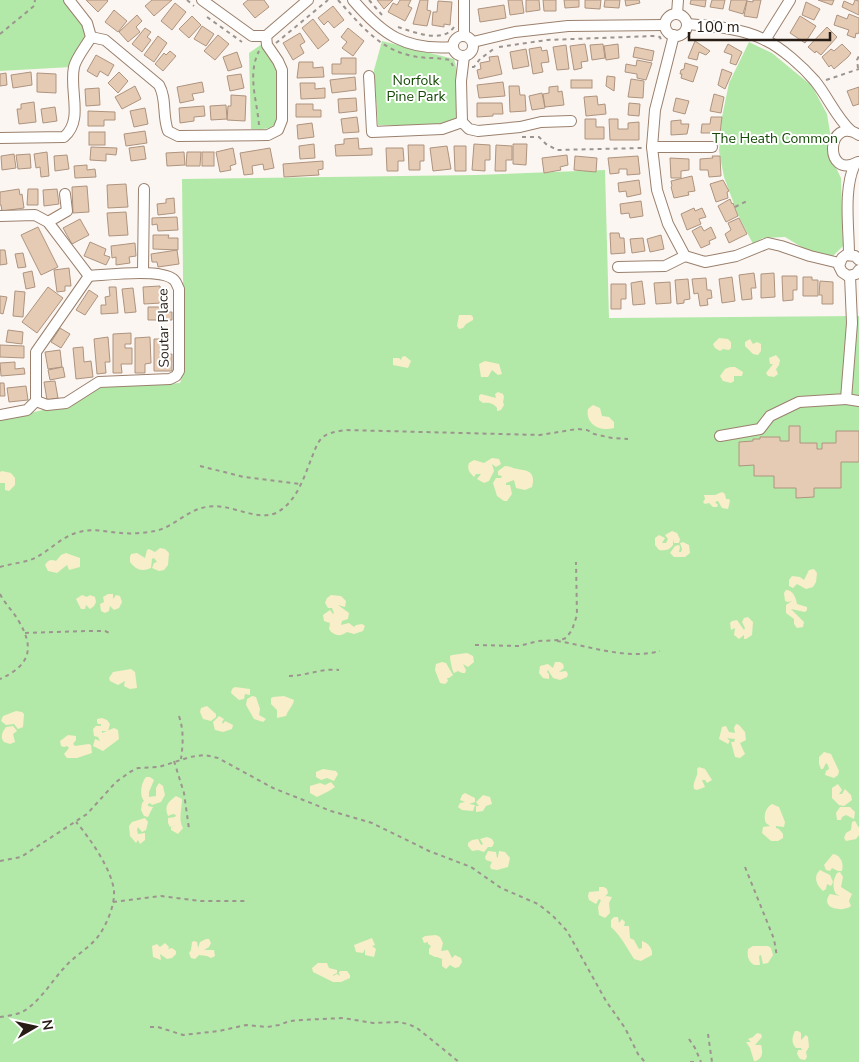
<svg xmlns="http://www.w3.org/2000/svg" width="859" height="1062" font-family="'Nunito Sans',sans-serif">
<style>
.green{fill:#b3e9a8}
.sand{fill:#f8eec9}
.building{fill:#e5cab4;stroke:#ae947f}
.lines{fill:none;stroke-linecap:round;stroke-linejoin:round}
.minor-casing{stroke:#9a806d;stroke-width:12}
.path{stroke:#9c948e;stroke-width:2;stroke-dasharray:4 4;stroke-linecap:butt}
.minor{stroke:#fff;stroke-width:10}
.labels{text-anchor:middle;stroke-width:4;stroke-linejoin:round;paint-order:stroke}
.park-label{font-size:14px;fill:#134a04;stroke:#fff}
.street-label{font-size:14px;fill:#271d15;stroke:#fff}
</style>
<rect width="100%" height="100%" fill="#fcf6f2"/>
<!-- green -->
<g class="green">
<polygon points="0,0 65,0 87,26 88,35 71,67 0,71"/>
<polygon points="382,41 454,59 458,75 459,116 454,122 446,126 378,125 374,70"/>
<polygon points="749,42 772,53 812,86 827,114 831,138 828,151 841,178 843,246 833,256 808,251 785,237 763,238 753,244 738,215 724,177 719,151 722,117 729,83"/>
<path d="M262 44 277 64 278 120C272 131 262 129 251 129L249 53Z"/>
<path d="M605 170 609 318 859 316V1062H0V420C29 413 71 406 95 388L180 383 184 371 182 179 476 175Z"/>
</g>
<!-- sand -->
<g class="sand">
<polygon points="459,315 471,315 473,317 473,320 466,324 463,328 459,329 457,326"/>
<polygon points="719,338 728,339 731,342 731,348 729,350 723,349 720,351 715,348 713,344"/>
<polygon points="750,339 753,344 757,342 761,344 761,351 758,355 753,354 745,346 745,342"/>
<polygon points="776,355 780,360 779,365 776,369 778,374 774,377 768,376 766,373 773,364 770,364 769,358"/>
<polygon points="405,356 411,361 408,368 393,365 393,358 399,358 401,360 402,357"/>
<polygon points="485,361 499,364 502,374 498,375 492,370 488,377 481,377 479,364"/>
<polygon points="730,367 735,367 743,372 742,376 734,376 734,381 731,383 723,381 720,376 725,369"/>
<path d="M498 392 503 394 504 397 503 402 504 405 501 410 497 411V408C494 403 488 402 483 403L479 400V396L481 394 496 398 495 394Z"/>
<path d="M593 405 600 408 602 416 609 417 614 422V428C600 432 585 424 588 409Z"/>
<path d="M492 458 499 459 501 464 496 467 492 464 494 471 489 481 484 483 477 479 481 474H476L474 477C469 472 467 469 469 463L474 460 484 463Z"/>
<path d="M505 466C508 466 511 467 513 468 523 471 537 468 532 487L525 490 516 488 514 480 506 483V485H510L512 494 507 501H504L497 496 493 483 496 478H501L502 476 498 475V471Z"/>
<polygon points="2,471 11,473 15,478 15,485 9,491 5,490 5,483 0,483 0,472"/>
<polygon points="722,492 725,494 726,499 729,499 730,501 728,509 722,508 718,501 715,502 718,505 717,507 713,507 709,503 705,504 703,502 705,499 704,495 715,495"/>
<path d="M672 531 677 533 680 539 679 543H674L673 539V545C670 550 664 551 659 550L655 545V538L659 535 665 538 662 543H666L668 539 665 535Z"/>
<polygon points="683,542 689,545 690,553 685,557 674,557 670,553 675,546 679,545 680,547 679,552 681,552 682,549 680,543"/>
<path d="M160 548 165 549 169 553 168 565 164 570 159 571 152 568 154 563 157 562 154 558 152 559 151 568C142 572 136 570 130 562V557L131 554 137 553 145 558 147 550 149 549 155 552Z"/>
<path d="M66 553 80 558V567L69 570 67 565 57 573 48 571 45 565C48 560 51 559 56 561L61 555Z"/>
<polygon points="814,569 817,573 816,582 813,587 806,589 797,584 793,588 789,586 789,580 792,576 800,577 804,580 809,570"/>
<path d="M786 590C793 590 796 598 797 604L807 607V610L805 612 791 609 804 622 803 627 797 628 794 624V619L786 613V605L792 601 788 602 785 601 784 593Z"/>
<polygon points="108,594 113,594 113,599 116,595 120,596 122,602 119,608 114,610 110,606 109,611 105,613 101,611 100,604 104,602 103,597"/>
<polygon points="82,595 87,597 90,595 95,597 96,602 94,606 90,609 86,605 85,609 81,609 76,599"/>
<path d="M331 595 341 596 346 601 345 607 338 605 349 613 348 619 342 621 341 625 349 623 354 627 356 625 362 624 365 626 363 631 354 634 347 632C341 637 333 636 329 629L330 623 324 621 323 615 330 610 333 614 334 613 332 608H328L325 603 327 598Z"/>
<polygon points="748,617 753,622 752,635 746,639 744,639 744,635 739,639 734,635 735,628 731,630 730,623 732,621 737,620 744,630 745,628 742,622 744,618"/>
<path d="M467 653 473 656 474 662 468 667 463 664 466 670 465 673H462L458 671 454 673C452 670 450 660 450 656L452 655Z"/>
<polygon points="442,662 446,663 453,675 449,678 447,678 448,681 445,684 440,683 435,670 436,664"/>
<polygon points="555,662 560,662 563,664 564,668 559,672 566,671 568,674 567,677 560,680 553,678 548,670 547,672 549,674 549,679 543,678 539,673 540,666 548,664 553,668"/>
<polygon points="131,669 135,672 137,688 130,689 124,686 125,681 118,685 110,681 109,678 113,672"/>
<polygon points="235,687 250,689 250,695 245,694 244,699 239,700 231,693 232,689"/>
<polygon points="252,696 256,697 260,709 259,715 266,719 263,722 254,719 246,705 247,699"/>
<path d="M284 696 294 700C293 706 288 710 286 716L277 718V710L271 704V698L273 697Z"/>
<polygon points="207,706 216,714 216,717 211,721 203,719 200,712 201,708"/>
<polygon points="16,711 22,712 24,714 23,727 18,729 14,724 6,725 1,721 3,716"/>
<polygon points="219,716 224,719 222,722 223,724 225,721 233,725 232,729 223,732 215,730 213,722"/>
<polygon points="102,718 107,720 110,724 108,731 102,731 102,733 114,728 118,730 119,739 103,751 93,746 95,739 100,741 98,737 94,736 93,729 96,726 101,726 101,724 98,724 97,722 97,719"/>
<polygon points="736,724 739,725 745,732 746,740 740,743 745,754 740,758 735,757 731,742 734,742 735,739 727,738 730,741 728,744 719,739 722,727 726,726 729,732 735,733 734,728"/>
<path d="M13 726 17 731 13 734 15 742 10 744 4 742C0 737 2 732 6 727Z"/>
<polygon points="68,735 76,736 76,740 73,744 75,746 89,744 91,745 92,753 77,758 67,758 64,754 69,748 67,746 64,747 61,746 60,741"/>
<polygon points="824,752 831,754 839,771 838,775 834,778 825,775 826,771 829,769 828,765 826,763 823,769 821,769 819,764 819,757"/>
<path d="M699 767 705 769 712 780 707 783 705 780H702L705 787 697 790 694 789C692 781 699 777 697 769Z"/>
<polygon points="323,769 336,771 338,774 334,781 327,778 321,780 316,777 316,772"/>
<path d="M146 777H150L154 780 149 792V797L156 796V788L159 783 163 786 165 795 161 802 152 805 150 803 148 804V806L153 807 148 817 144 816 141 810 142 803 144 801C139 795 141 783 146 777Z"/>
<polygon points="331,782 335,787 329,791 317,797 310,793 310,786 320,783 325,785"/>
<polygon points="838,784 842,790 839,794 842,794 845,789 851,795 852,800 844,806 839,805 832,798 832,788"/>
<polygon points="465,793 475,798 475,802 469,804 475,805 473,811 462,810 458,807 460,803 465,802 460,800 462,795"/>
<polygon points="483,795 490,797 492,804 486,806 483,811 476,812 476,806 479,806 476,802"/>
<path d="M176 796 182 799C182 809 178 820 183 828L178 834 171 830V827L176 825 170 827 168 823V818L175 817 176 815 173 814 168 816C164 806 168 802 176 796Z"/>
<path d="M772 804 779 807 785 822 784 827 776 826V828L779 829 783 834V838L778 841H771L762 833 763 827 770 826 766 823C763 817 765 808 772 804Z"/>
<polygon points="840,807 850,807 855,812 854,819 846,815 842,817 841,820 837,820 836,813"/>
<polygon points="145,818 148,822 146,830 142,832 138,827 137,830 138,834 145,833 145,840 140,844 138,840 136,843 130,836 129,826 132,822"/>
<polygon points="855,821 859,828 859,835 856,839 846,841 844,838 846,833 851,830 852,822"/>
<polygon points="487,837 492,839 494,843 492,847 488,847 484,852 478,850 472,851 468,846 468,843 472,840 478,839 481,845 483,844 480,839"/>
<polygon points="488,851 496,852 497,858 498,857 499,851 505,852 510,858 508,867 497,870 491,869 490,866 492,862 486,860 485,857"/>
<path d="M833 854C841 855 844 864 842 871H838L832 868 830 871 826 870 824 865Z"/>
<path d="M820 870 830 875 833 882 831 886 827 884 826 889 823 891C816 885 813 876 820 870Z"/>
<path d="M840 872 843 877 841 887 852 894 849 901 851 906C842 913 819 908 830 894L840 896 836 894C832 888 833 879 837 873Z"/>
<polygon points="599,887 604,887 607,889 608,893 604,898 606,896 612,897 609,903 610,913 605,918 599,915 598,907 601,900 599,899 596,904 589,900 588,896 589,892 599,891"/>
<path d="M614 917H618L619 923 622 919 625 922 624 926H629L630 938 634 940 639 949 642 948V941C648 943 653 948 652 955L641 961 634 959C627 948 621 936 611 927V920Z"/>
<polygon points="436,935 440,937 443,943 441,951 448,950 452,958 455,955 461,958 462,962 459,967 455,968 450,965 446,969 442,966 442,959 437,957 435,957 429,954 429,949 431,946 428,944 428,942 424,943 422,938 425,936"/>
<polygon points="372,938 375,945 372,946 376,949 374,957 365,955 365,949 363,953 356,952 354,945"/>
<polygon points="206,939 209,939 211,943 209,947 204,950 214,950 215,956 211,958 207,956 199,955 195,959 191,958 189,953 191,950 192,942 194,941 197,942 198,948 200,942"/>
<polygon points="165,943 169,947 168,949 172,948 176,951 176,954 172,958 167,959 160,954 161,960 153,957 152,946 157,944 160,947"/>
<path d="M753 946H768L771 948 773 955 768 963 763 964 761 955 759 956 760 965H754C748 961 747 956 748 949Z"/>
<polygon points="318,963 327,963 329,968 337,970 337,973 333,975 333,976 337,974 340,976 339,973 340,971 347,971 350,975 350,978 341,982 333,982 313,972 312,968"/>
<path d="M795 1031H798L801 1033V1040L806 1035 808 1037 809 1047 806 1052 807 1057 805 1060 800 1059 797 1054 798 1050H802L801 1048H796C791 1043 792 1037 795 1031Z"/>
<path d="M757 1033 761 1034 762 1037 755 1045H761C763 1052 763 1058 756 1061H754L750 1048 746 1042H751L748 1039 753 1037Z"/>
</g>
<!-- building -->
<g class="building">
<polygon points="86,0 107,0 108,1 98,12"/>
<polygon points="152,0 172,0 154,16 145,6"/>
<polygon points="248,0 264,0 269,7 255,18 243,4"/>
<polygon points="377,0 393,0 384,9"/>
<polygon points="400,0 411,0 408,6 412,8 405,21 388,12 393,3 397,5"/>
<polygon points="420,0 428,0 427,10 431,11 427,26 413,24"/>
<polygon points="508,0 522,0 524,13 510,15"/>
<polygon points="526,0 539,0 540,10 526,12"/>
<polygon points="543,0 556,0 556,11 544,11"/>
<polygon points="564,0 579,0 579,7 565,8"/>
<polygon points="585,0 601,0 600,9 585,8"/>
<polygon points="605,0 620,0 619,8 604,7"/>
<polygon points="625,0 639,0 640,3 626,6"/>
<polygon points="691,0 706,0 705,7 690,4"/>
<polygon points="712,0 725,0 723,9 710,7"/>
<polygon points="731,0 747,0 743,14 729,10"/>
<polygon points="753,0 761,0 757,18 744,16 747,1 753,2"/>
<polygon points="818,0 834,0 832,5"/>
<polygon points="855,0 859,1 859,15 842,7 844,1 853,5"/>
<polygon points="438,1 452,2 450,25 444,24 444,27 432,25 433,12 437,12"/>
<polygon points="806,2 820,9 814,20 802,15"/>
<polygon points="175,3 186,12 172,30 161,21"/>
<polygon points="504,5 506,18 480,22 478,9"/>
<polygon points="333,6 344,20 334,28 328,21 324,25 318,18"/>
<polygon points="114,10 127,21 118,32 105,22"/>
<polygon points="849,14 859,18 859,32 858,34 856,33 855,38 847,35 849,30 834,25 837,15 847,19"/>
<polygon points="137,15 142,21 136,27 140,32 128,42 119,32"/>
<polygon points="192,16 201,25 189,38 179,29"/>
<polygon points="800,16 816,26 805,43 790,33"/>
<polygon points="313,19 329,40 318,49 302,28"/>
<polygon points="202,26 214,34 206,46 194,39"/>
<polygon points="827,27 837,37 821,55 816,51 815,53 808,47"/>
<polygon points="145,28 151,32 147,37 151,40 142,52 132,44"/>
<polygon points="348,28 364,41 353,56 342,48 347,42 341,37"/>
<polygon points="300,33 305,42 300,45 304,53 293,60 283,43"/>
<polygon points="218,35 229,44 215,60 204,51"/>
<polygon points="158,36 167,43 154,62 144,55"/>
<polygon points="695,41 710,51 706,55 699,52 697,60 688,58"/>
<polygon points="585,44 588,61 581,62 582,68 574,70 570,46"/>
<polygon points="603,44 605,58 592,60 590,45"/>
<polygon points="618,44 619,58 606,60 604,46"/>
<polygon points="728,44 742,52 736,65 730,63 732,55 724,52"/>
<polygon points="842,44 851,53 848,57 834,69 831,65 829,67 822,57 831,49 834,51"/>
<polygon points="566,45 569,69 557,70 553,47"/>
<polygon points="541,47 542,51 547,50 549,62 541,63 543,72 533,74 529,49"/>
<polygon points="635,47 654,51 652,61 633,57"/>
<polygon points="526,49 529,66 513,69 510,52"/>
<polygon points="170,51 176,56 163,71 155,64 164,53 166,55"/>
<polygon points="237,52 242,67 228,71 223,57"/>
<polygon points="96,55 114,65 108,76 100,71 97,77 87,71"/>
<polygon points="498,56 502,74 479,79 477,70 481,69 480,63 490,61 489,57"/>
<polygon points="341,58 356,58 356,74 332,74 332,64 341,64"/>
<polygon points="637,60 652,63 646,80 637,78 637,74 625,72 626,64 636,66"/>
<polygon points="299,62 313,62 313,68 323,67 324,77 297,78"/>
<polygon points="685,63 698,67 693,82 681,78 682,74 680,74 681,70 684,69"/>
<polygon points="722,69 732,73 725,89 718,85"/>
<polygon points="31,72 32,85 13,88 11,75"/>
<polygon points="119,72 128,81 118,93 108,83"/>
<polygon points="6,73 7,85 0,86 0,74"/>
<polygon points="37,73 56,74 56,93 37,92"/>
<polygon points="241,74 244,88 230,91 227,76"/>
<polygon points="607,76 615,77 614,91 606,86"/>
<polygon points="355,77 356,90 332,93 330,80"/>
<polygon points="631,79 644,81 643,98 628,97"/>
<rect x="571" y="80" width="21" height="8"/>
<polygon points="202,82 204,92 192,94 194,100 180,103 177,87"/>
<polygon points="503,82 505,96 479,98 477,85"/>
<polygon points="300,83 315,83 315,89 325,88 325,98 301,99"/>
<polygon points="135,86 141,99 122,109 115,97"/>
<polygon points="509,86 519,86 520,95 525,95 526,111 510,112"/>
<polygon points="558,86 558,92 562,91 564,105 545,107 543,94 549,93 549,87"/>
<polygon points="859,87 859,104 853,106 847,91"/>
<polygon points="99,88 100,105 86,106 85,89"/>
<polygon points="542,93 545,108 532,110 529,96"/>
<polygon points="714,94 724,97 721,113 710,111"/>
<polygon points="231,95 246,96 245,121 227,120 228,106 231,106"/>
<polygon points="597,96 598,105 605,104 606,114 586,116 584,97"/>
<polygon points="356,98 357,111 339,113 338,99"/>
<polygon points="676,98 689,101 685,114 673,111"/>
<polygon points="34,102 36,122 19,124 17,109 21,109 21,104"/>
<polygon points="477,103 502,103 503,114 493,114 493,116 477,117"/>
<polygon points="629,103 640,104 639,116 628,115"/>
<polygon points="296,104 313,104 313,110 321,110 321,117 296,117"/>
<polygon points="226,105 227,119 211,120 210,106"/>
<polygon points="204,106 205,116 194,117 194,121 180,123 179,108"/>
<polygon points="55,107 57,121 43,123 41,109"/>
<polygon points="145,108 148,124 134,127 130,111"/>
<polygon points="88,111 115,112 115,120 104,120 104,126 88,126"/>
<polygon points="357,117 359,132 343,133 341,119"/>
<polygon points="711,117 722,117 720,133 701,133 702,124 710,124"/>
<polygon points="585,119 596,119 596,127 604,127 604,139 585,139"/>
<polygon points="609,119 618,119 618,129 628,129 628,123 639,122 639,140 610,140"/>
<polygon points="681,120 681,124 689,124 687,134 671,135 671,121"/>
<polygon points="312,123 314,137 298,139 297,125"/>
<polygon points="145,131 147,143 126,146 124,134"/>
<rect x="89" y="132" width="16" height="13"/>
<polygon points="358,138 359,149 372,148 372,155 336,156 335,145 344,144 344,139"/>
<polygon points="314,144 315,158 300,159 299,146"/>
<polygon points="474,144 490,145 490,160 485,160 485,171 472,170"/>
<polygon points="513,144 527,144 526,165 513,164"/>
<polygon points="408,145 424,145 424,161 420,161 420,170 409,170"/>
<polygon points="496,145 512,146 512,160 506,160 506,171 495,171"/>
<polygon points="144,146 146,159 131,161 129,148"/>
<polygon points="447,146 451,169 433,171 430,148"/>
<polygon points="454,146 466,146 466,171 455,171"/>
<polygon points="91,147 117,148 116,155 106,154 106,161 90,160"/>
<polygon points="233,148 236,164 230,166 231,170 220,172 216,152"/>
<polygon points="270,148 274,168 264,170 263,164 252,166 253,174 244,175 240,153"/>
<polygon points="386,148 403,148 404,161 398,161 398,171 387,171"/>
<polygon points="47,152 49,176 41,177 40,167 36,168 34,154"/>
<polygon points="184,152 185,165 167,166 166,153"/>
<polygon points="187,152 201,152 200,166 186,166"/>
<rect x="202" y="152" width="12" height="14"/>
<polygon points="14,154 16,168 2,170 1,156"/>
<polygon points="30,154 31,168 18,169 16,155"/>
<polygon points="67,155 69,169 55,171 54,156"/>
<polygon points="567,155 568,165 560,167 561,170 544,173 542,158"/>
<polygon points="575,156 597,158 596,172 574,170"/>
<polygon points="638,156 640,174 627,175 627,169 619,169 619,173 610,174 608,158"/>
<polygon points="712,156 720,156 721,176 709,177 708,170 700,170 700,159 713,158"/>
<polygon points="670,158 689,159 689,170 681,171 681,178 671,178"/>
<polygon points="323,161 323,169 318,170 319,175 284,177 283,164"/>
<polygon points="87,165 87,170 95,169 96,177 75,178 74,166"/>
<polygon points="692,176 695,191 688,192 689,195 674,198 671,187 672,186 671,181"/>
<polygon points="639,180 641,194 627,197 626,191 619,192 618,183"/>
<polygon points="723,180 729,191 727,192 728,198 716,202 710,184"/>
<polygon points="126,184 128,207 108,208 107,185"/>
<polygon points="87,186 89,212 73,213 72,187"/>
<polygon points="19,189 20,195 22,194 24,208 2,211 1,205 0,205 0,192"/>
<polygon points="28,189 38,189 38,205 27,205"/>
<polygon points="57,189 59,204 44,206 43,190"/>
<polygon points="174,198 175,213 158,215 157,204 166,203 166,199"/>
<polygon points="730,199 732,204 733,203 738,216 726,222 718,206"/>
<polygon points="641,201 643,216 630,218 629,213 621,214 620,204"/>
<polygon points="694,208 695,211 702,208 706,217 699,219 701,224 687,230 681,214"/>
<polygon points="126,212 128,235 109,236 107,213"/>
<polygon points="177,217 178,230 158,231 157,224 152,225 152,218"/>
<polygon points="739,218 747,234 729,243 725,234 731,230 728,223"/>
<polygon points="80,219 89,235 72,244 63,228"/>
<polygon points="701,226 704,231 711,227 716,238 709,241 710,244 701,248 692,231"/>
<polygon points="38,227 58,267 41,275 21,235"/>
<polygon points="610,233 619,233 620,238 624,238 625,253 611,254"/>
<polygon points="153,235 169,235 168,238 178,238 178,250 153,249"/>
<polygon points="661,235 664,249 650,252 647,239"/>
<polygon points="643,238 645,251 632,253 630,239"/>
<polygon points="90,242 106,249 104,255 110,257 106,265 84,256"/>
<polygon points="135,243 136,256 129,257 130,263 116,265 116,257 112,258 111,246"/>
<polygon points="0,250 5,250 7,264 0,265"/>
<polygon points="177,250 179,264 158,267 157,262 152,262 151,254"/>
<polygon points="23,253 26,267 18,268 15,254"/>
<polygon points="69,268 71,286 65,286 65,291 57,292 54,270"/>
<polygon points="32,271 35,287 26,289 23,273"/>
<polygon points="754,273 756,288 751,288 752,299 742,300 739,275"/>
<polygon points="774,273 775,297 761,298 761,274"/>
<polygon points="782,276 797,276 797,290 793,290 793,300 783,301"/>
<polygon points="732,277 735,301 722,303 719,279"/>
<polygon points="803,277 812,277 812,280 818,280 818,296 803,296"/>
<polygon points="706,278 707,290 711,290 712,298 707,299 708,305 700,306 698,293 694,294 692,279"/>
<polygon points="688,279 690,299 684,300 684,303 677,304 675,280"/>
<polygon points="642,281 645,304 633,305 631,283"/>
<polygon points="820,281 833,282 833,304 822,304 822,295 819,295"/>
<polygon points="670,282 671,303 656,304 654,283"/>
<polygon points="611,284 626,284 626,299 621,299 621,309 611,309"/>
<polygon points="160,286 161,303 144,304 143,287"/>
<polygon points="48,287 63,298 37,333 22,322"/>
<polygon points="109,287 116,287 118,313 101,314 101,305 106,305 105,297 110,296"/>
<polygon points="133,288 136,312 125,313 122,289"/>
<polygon points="89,290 98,296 85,315 76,310"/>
<polygon points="15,291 25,292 23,317 13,316"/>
<polygon points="0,296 7,297 3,314 0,313"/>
<polygon points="148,307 164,307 164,312 172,312 172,320 148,320"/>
<polygon points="60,328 70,334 61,348 51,342"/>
<polygon points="8,330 23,332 22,344 6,342"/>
<polygon points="131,333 131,344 125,344 125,348 132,348 132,364 121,364 122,373 113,373 113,334"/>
<polygon points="108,337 110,362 105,362 106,373 97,374 94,339"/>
<polygon points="150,337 151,363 145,364 145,373 135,373 135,338"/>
<polygon points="154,339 162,339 162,354 172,354 172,371 154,371"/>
<polygon points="0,345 24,346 24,358 0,357"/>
<polygon points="83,347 84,362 91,361 93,377 76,379 73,348"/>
<polygon points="60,350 62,367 48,369 45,352"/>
<polygon points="15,362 15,369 24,368 25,374 1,376 0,363"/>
<polygon points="63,367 65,377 50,380 48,370"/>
<polygon points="55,381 58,398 47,400 44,382"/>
<polygon points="0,383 4,383 5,396 0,396"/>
<polygon points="26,386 28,400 9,402 7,388"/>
<polygon points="789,426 800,426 800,443 817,443 817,449 822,449 822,443 836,443 836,431 859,431 859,462 841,462 841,488 814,488 814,497 796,498 796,488 774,488 774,476 754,476 754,465 739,466 739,442 753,441 753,439 760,439 760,437 780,437 780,441 789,441"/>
</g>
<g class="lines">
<defs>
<g id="minor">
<polyline points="202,0 252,36 266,36 308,0"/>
<path d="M353 0C382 34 405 51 453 47"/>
<polyline points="677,14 678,0"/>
<circle cx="676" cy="25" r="11"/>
<path d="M687 24C712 26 742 28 765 40 782 48 803 67 815 81 828 97 836 117 851 131"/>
<polyline points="464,35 464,0"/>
<polyline points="674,35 655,110 652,147 657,190 668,224 685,256 705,262 736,256 768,243 781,246 810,256 839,263"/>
<circle cx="463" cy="46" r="10"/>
<path d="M91 37 105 40 159 85C167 99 162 115 168 131L178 136 268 135 278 130 282 120V70L278 61 267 45 266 36"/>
<polyline points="765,40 790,0"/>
<polyline points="473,42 515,32 568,26 665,25"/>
<polyline points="464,56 461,81 462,122 469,129 478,131 520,127 541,122 571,121"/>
<polyline points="369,76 372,132 442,129 462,122"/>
<path d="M0 138 64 137C84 120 69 91 74 67 76 58 86 46 91 37L87 23 69 0"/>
<polyline points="652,147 712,147"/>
<path d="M858 162C823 181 826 114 859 135"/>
<polyline points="0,216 35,215 48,222 89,276 36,352 36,401 27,410 0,415"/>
<polyline points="48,222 67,211 65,194"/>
<path d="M849 255C849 227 843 189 855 164"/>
<polyline points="859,260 855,256 846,255 842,258 839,266 842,272 848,276 856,274 859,270"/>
<polyline points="618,267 665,266 685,256"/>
<polyline points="143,272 144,189"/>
<polyline points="846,399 859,401"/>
<path d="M36 401 47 405 66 403 99 382 170 379 176 376 179 371V289C177 285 176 281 173 279 159 268 107 275 89 276"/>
<polyline points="720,436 760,429 770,416 799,402 846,399 852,323 850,276"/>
</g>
</defs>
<!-- minor casing -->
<use href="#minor" class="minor-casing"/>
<!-- path -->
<g class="path">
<polyline points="187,0 194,6"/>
<path d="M338 0C359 23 377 47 408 55 422 59 436 57 450 60L453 66"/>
<polyline points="369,0 382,15"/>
<polyline points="207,17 242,42"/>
<path d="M398 27C413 32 443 44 454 27"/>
<polyline points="0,34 34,6 35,0"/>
<polyline points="276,43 328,0"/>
<polyline points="499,47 547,40 653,36 660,37 662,43"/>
<polyline points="472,67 474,67 480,59 495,48"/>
<polyline points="858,68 857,60 859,56"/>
<polyline points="826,80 859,69"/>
<path d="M259 125C257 100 247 75 259 51"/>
<polyline points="522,137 539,137 546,144 557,150 642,148"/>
<polyline points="735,207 747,201"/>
<polyline points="200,466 244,477 301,484"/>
<path d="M0 567C12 563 26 563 37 557 51 549 63 536 79 532 93 528 107 532 121 533 131 534 144 533 155 531 174 527 187 510 206 507 229 502 256 522 276 513 297 502 304 477 312 457 315 450 317 442 323 437 329 432 337 432 345 430L540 435 577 429 587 430 594 434 612 438 628 439"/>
<path d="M0 594C5 604 13 611 18 620 36 649 29 666 0 679"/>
<polyline points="25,633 85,631 105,631 112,634"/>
<path d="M557 641C590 646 626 660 660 651"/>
<polyline points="475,645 519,646 538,641 561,640 566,638 572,630 577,615 576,562"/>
<path d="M289 676C306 676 321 668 339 670"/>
<path d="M179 716C184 731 183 744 181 759"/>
<polyline points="174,761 184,793 189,829"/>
<polyline points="0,861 21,857 87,814 116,782 130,772 138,768 159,767 190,757 205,755 218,758 273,788 331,811 372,823 429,851 471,867 501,888 538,904 553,916 567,931 606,1001 625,1028 638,1054 645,1062"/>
<polyline points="745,867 774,939 777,957"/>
<polyline points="113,902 161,896 201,901 248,901"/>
<path d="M0 1017C7 1016 15 1015 22 1012 39 1003 51 982 64 968 74 956 90 948 100 934 107 923 115 905 114 891 112 870 90 838 76 822"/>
<polyline points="150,1027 158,1027 183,1035 219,1031 246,1025 267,1027 279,1025 290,1021 302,1020 343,1018 373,1023 398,1022 408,1024 417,1028 459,1062"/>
<polyline points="708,1034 712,1062"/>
<polyline points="689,1039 695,1048 701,1062"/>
<polyline points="690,1062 695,1062"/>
</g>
<!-- minor -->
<use href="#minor" class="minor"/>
</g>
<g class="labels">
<!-- park labels -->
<g class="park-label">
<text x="416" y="85">Norfolk<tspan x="416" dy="16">Pine Park</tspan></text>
<text x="775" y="143">The Heath Common</text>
</g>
<!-- street labels -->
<g class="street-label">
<text transform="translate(163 328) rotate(-91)" y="5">Soutar Place</text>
</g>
</g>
<!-- north arrow -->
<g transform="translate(35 1027) rotate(81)" stroke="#ffffff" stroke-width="4" paint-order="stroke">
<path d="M0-4L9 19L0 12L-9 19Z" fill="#271d15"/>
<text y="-8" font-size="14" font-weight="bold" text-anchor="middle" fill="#271d15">N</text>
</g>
<!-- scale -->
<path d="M689 32v8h141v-8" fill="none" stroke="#271d15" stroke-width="2.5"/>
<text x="696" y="32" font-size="15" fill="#271d15" stroke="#ffffff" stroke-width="4" paint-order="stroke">100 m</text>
</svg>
